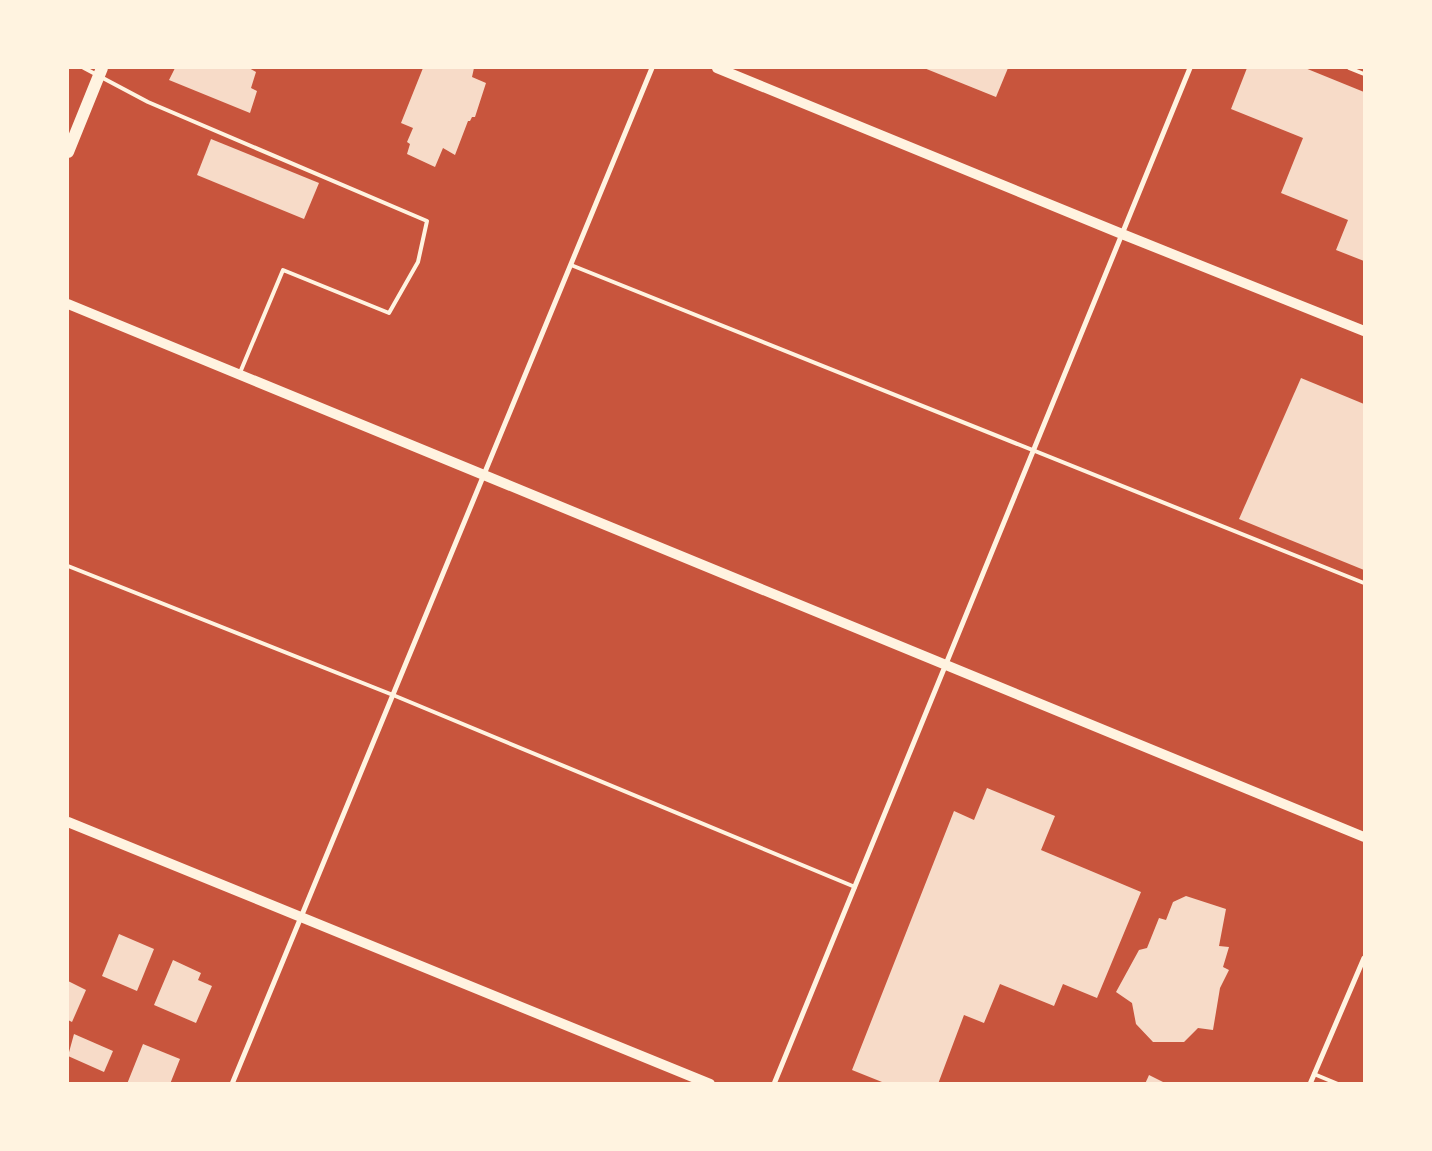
<svg xmlns="http://www.w3.org/2000/svg" width="1432" height="1151" font-family="'Nunito Sans',sans-serif">
<style>
.building{fill:#f7dbc8}
.lines{fill:none;stroke-linecap:round;stroke-linejoin:round}
.service{stroke:#fff3e0;stroke-width:4}
.minor{stroke:#fff3e0;stroke-width:5}
.secondary{stroke:#fff3e0;stroke-width:10}
.primary{stroke:#fff3e0;stroke-width:12}
</style>
<rect width="100%" height="100%" fill="#c8553d"/>
<!-- building -->
<g class="building">
<polygon points="175,68 249,68 256,72 251,88 257,91 250,113 169,80"/>
<polygon points="423,68 474,68 472,77 486,83 475,117 472,117 470,121 468,121 455,155 443,148 435,167 407,154 410,144 407,142 413,128 401,123"/>
<polygon points="924,68 1008,68 996,97"/>
<polygon points="1247,68 1305,68 1364,92 1364,261 1336,250 1348,220 1281,193 1303,138 1231,109"/>
<polygon points="211,139 319,183 304,219 197,175"/>
<polygon points="1301,378 1364,404 1364,570 1239,519"/>
<polygon points="987,788 1055,816 1041,850 1141,892 1097,998 1063,984 1054,1006 1000,984 984,1023 964,1015 938,1084 887,1084 852,1070 954,811 974,820"/>
<polygon points="1186,896 1226,909 1219,946 1229,947 1223,967 1229,970 1220,988 1213,1030 1198,1028 1184,1042 1153,1042 1136,1024 1132,1003 1116,992 1139,950 1147,948 1159,918 1166,920 1173,902"/>
<polygon points="119,934 154,949 137,991 102,976"/>
<polygon points="173,960 201,973 198,980 212,986 196,1023 154,1005"/>
<polygon points="68,981 86,990 72,1022 68,1020"/>
<polygon points="74,1034 113,1051 104,1072 68,1056"/>
<polygon points="143,1044 180,1059 170,1084 127,1084"/>
<polygon points="1149,1075 1167,1084 1145,1084"/>
</g>
<g class="lines">
<!-- service -->
<g class="service">
<polyline points="84,68 148,102 427,221 418,262 389,313 283,270 239,375"/>
<polyline points="1349,68 1364,74"/>
<polyline points="571,265 1364,583"/>
<polyline points="68,566 393,695 855,887"/>
<polyline points="1314,1074 1338,1084"/>
</g>
<!-- minor -->
<g class="minor">
<polyline points="232,1084 652,68"/>
<polyline points="774,1084 1190,68"/>
<polyline points="1310,1084 1364,958"/>
</g>
<!-- secondary -->
<g class="secondary">
<polyline points="717,68 1122,234 1364,331"/>
<polyline points="68,304 1364,837"/>
<polyline points="68,822 710,1084"/>
</g>
<!-- primary -->
<polyline class="primary" points="68,152 102,68"/>
</g>
<!-- border -->
<rect width="1432" height="1151" fill="none" stroke="#fff3e0" stroke-width="138"/>
</svg>
